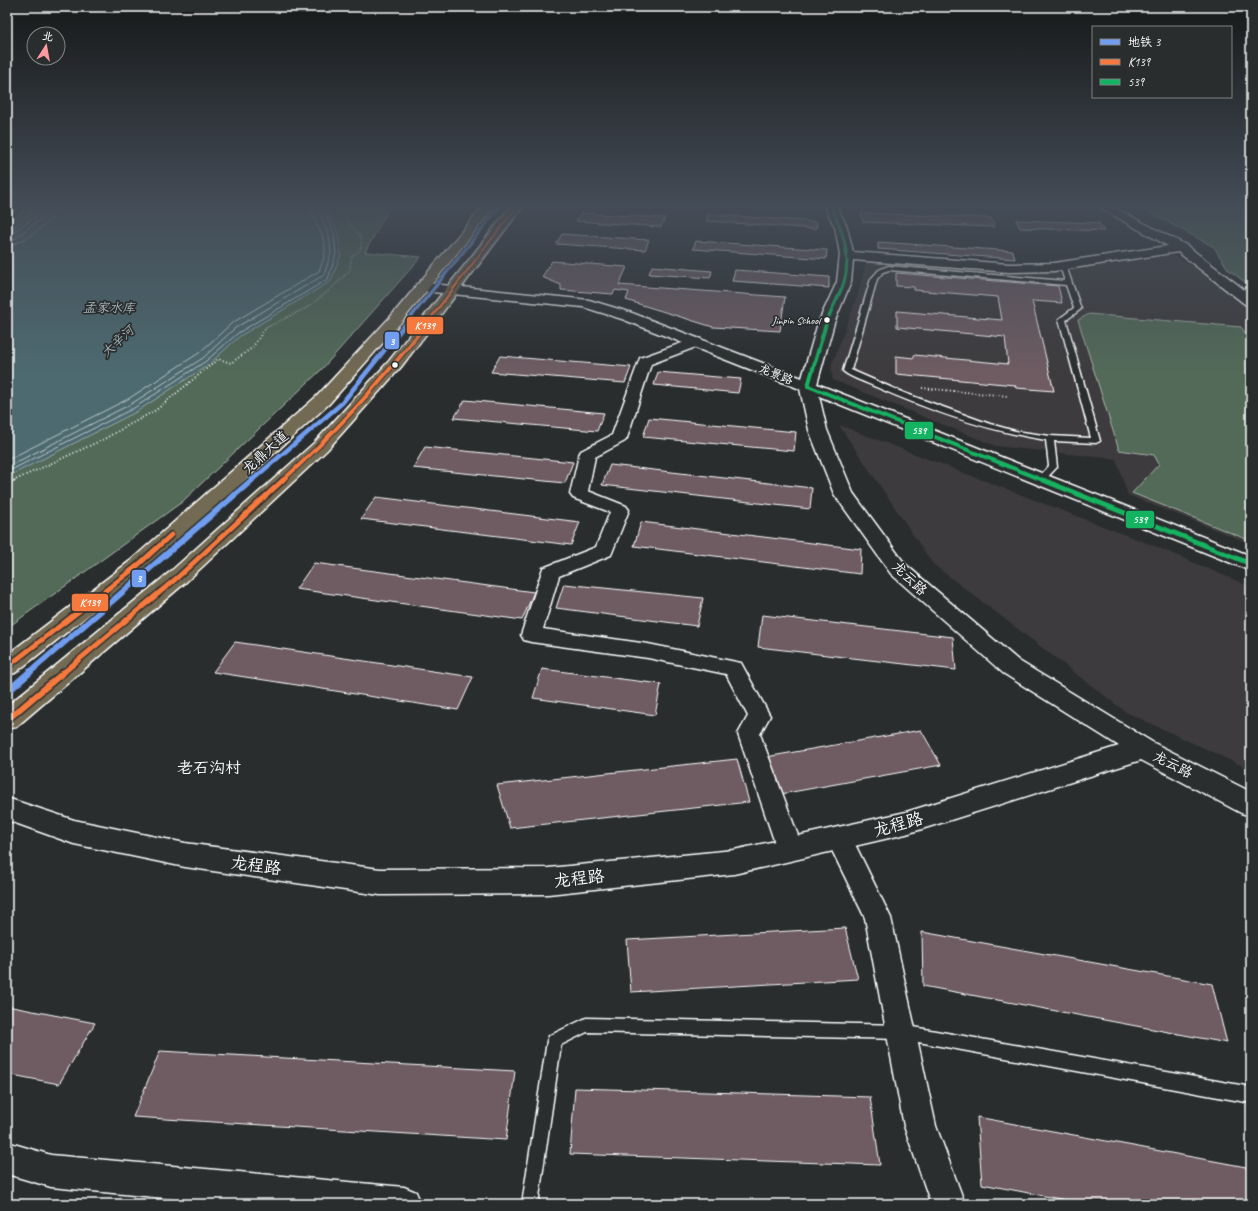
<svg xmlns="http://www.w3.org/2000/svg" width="1258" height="1211" font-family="Caveat,'LXGW WenKai TC',sans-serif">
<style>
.built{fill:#3e3b3e}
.green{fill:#526b58;stroke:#a8b5ac}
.water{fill:#4d6b70;stroke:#94a6a9}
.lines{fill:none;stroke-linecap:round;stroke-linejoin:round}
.shore{stroke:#b8c4c6;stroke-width:1}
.building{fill:#6e5c62;stroke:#fff}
.lane-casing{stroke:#fff;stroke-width:3}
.street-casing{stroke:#fff;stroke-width:3}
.secondary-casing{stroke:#fff;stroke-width:3}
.primary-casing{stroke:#fff;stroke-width:3}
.path-far2{stroke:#fff;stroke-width:1.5;stroke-dasharray:0.5 2;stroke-linecap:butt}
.path-far1{stroke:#fff;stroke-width:2;stroke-dasharray:1 2.5;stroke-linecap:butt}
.path{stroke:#fff;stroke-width:2.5;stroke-dasharray:1 3;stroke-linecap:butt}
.lane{fill:#2a2d2e;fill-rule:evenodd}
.street{fill:#2a2d2e;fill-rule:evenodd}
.secondary{fill:#2a2d2e;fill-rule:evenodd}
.primary{fill:#736b52;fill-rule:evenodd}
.bus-1-far3-casing{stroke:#2a2d2e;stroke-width:5}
.bus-1-far2-casing{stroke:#2a2d2e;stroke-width:6}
.bus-1-far1-casing{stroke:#2a2d2e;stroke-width:8}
.bus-1-casing{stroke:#2a2d2e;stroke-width:9}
.bus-2-far2-casing{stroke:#2a2d2e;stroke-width:5}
.bus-2-far1-casing{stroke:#2a2d2e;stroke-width:6}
.bus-2-casing{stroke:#2a2d2e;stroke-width:8}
.bus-1-far3{stroke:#f6793e;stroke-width:3}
.bus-1-far2{stroke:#f6793e;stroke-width:4}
.bus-1-far1{stroke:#f6793e;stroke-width:5}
.bus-1{stroke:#f6793e;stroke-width:6}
.bus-2-far2{stroke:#13b361;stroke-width:3}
.bus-2-far1{stroke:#13b361;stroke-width:4}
.bus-2{stroke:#13b361;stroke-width:5}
.metro-1-far3-casing{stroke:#2a2d2e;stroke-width:5.5}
.metro-1-far2-casing{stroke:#2a2d2e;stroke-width:7}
.metro-1-far1-casing{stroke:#2a2d2e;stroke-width:9}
.metro-1-casing{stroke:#2a2d2e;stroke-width:10}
.metro-1-far3{stroke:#709df0;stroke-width:3.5}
.metro-1-far2{stroke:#709df0;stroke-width:4.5}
.metro-1-far1{stroke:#709df0;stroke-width:6}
.metro-1{stroke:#709df0;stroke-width:7}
.bus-dot{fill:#fff;stroke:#2a2d2e;stroke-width:1.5}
.labels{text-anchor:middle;stroke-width:3.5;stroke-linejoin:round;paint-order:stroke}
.far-bus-label{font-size:11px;fill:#fff;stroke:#2a2d2e;text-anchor:end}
.far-street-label{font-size:12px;fill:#fff;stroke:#2a2d2e}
.far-water-label{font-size:13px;font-style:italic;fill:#a6b5b8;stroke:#2a2d2e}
.street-label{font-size:14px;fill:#fff;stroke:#2a2d2e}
.quarter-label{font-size:16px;fill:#fff;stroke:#2a2d2e}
.near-street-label{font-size:17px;fill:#fff;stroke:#2a2d2e}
.line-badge{stroke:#2a2d2e;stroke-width:1.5}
.badge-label{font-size:11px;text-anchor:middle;font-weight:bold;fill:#fff}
</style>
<rect width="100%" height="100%" fill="#2a2d2e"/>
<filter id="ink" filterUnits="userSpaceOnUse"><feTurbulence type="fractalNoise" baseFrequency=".025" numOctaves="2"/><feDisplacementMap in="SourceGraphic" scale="8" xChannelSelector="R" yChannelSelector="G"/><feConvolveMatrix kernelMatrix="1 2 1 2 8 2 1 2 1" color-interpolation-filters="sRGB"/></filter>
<g filter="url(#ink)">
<!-- built -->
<g class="built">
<polygon points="1169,254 1193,266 1235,294 1251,307 1251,544 1128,495 1116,459 996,446 833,380 831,367 857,297 866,262 1022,272 1052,271"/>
<polygon points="839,425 1157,547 1251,587 1251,770 1126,712 933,564"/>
</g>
<!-- green -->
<g class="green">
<polygon points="30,205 391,205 365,252 421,257 321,370 182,502 7,628 7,223"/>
<polygon points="1136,205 1251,205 1251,287 1228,269 1214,247"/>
<polygon points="1089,314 1241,327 1249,338 1251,339 1251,541 1132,493 1159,464 1154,455 1119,450 1078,320"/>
</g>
<!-- water -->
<polygon class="water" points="44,205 324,205 338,233 341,255 331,281 240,336 208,365 136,412 7,477 7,232"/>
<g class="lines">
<!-- shore -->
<g class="shore">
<polyline points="7,235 11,234 44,210 46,205"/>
<polyline points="7,240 14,239 48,213 51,205"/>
<path d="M7 246C23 243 56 222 57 205"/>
<path d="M7 460 128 399 199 353 232 323 319 271C321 265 324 259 325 253 327 236 312 221 310 205"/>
<polyline points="7,467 131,404 203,358 235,328 324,275 331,253 329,236 316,205"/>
<polyline points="7,472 134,408 206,361 238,333 328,279 336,254 334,234 321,205"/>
</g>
</g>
<!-- building -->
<g class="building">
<polygon points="581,213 665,218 661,227 576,221"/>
<polygon points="861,213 991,218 995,227 863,222"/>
<polygon points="708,214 817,222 816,229 706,221"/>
<polygon points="1016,220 1099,223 1104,231 1020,228"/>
<polygon points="562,234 649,240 645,250 556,244"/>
<polygon points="696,241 827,250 826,259 693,249"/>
<polygon points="878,242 1013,251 1015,259 878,249"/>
<polygon points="552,261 627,267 619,285 785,297 780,331 713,327 626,300 629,292 615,290 613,294 561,290 561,285 542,277"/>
<polygon points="652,266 712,271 710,278 649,274"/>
<polygon points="735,270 829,277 829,288 732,281"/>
<polygon points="896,273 1058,286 1062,303 1032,301 1054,391 1016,388 1015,385 896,374 896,356 914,358 914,355 1008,364 1005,337 897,327 897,311 1002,320 998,297 914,290 914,287 896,286"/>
<polygon points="500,356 631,367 625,383 491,372"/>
<polygon points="658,372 741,379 738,393 654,385"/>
<polygon points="465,400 604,413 597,431 454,418"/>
<polygon points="649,418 796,432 794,451 643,437"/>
<polygon points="425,447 573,462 565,483 413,468"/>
<polygon points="610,465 812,488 810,509 602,485"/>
<polygon points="376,497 580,522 571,545 361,519"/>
<polygon points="641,522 861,549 860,574 634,546"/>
<polygon points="314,563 534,592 522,620 296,589"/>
<polygon points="564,584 703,598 697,626 556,608"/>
<polygon points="762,615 953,637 956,670 758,647"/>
<polygon points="235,642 473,677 458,710 213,672"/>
<polygon points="542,669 661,684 655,715 533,698"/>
<polygon points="921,730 941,765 781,794 766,757"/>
<polygon points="737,759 749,802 510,828 497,785"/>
<polygon points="845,928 858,979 631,992 627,940"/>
<polygon points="922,932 1212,984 1227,1043 923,986"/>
<polygon points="7,1006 95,1023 59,1084 7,1074"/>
<polygon points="160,1051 515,1071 506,1140 133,1117"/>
<polygon points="575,1088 870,1097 880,1165 570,1154"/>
<polygon points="977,1117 1246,1167 1251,1185 1251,1204 1086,1204 982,1184"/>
</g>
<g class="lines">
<defs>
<g id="lane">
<path d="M1063 264 1066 266 1081 309 1066 320 1100 441 1096 443 1054 441 1057 467 1043 482H1037L1036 480 1049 466 1046 440C987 431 931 411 876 387 866 382 851 378 843 371L871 279 879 270 888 266 1065 281 1060 266ZM889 270 1066 285 1074 308 1059 319 1091 438 1050 436 1015 431 990 424 904 393 851 370 877 279 883 272Z"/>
<polygon points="586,1018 902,1025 1251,1087 1251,1103 902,1039 587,1032 561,1045 538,1204 522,1204 547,1041 549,1036"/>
</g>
<g id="street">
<polygon points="696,338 701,339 703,342 701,345 651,364 627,438 625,441 595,457 588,491 626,506 629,510 611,555 559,576 543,629 648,644 741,663 770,716 760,734 803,849 799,857 790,860 781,857 777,849 738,734 748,716 726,674 648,658 531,642 524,640 521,635 543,568 596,547 610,512 573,498 570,494 579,455 581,451 612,435 640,358"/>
<polygon points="839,827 848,830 891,918 936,1126 965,1204 931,1204 904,1126 865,918 826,838 830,830"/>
<polygon points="7,1142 51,1155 404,1187 416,1192 421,1204 227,1204 51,1187 7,1174"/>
</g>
<g id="secondary">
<polygon points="7,205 20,205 11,213 7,214"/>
<polygon points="824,205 836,205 847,227 853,252 1009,264 1054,263 1168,246 1095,205 1109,205 1186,245 1251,295 1251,306 1246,305 1178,252 1054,271 1009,272 853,260 851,282 834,323 817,384 1251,556 1251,571 819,396 827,430 853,493 905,564 1019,661 1152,742 1251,792 1251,816 1241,813 1141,760 906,834 734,874 548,894 380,895 185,867 74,844 7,820 7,798 74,820 185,843 380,869 548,868 734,850 906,812 1119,746 1003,673 891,574 834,494 809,430 800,389 622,319 583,307 422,291 417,290 415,287 417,284 422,283 589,300 632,313 802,378 818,323 837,282 840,254 835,227"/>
</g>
<g id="primary">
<polygon points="484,205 496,205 403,320 329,404 144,571 15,673 7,675 7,655 130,561 317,396 393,314"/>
<polygon points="512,205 524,205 401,367 327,450 186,582 16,727 7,729 7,706 170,572 315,442 389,361"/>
</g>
</defs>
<!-- lane casing -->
<use href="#lane" class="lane-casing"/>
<!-- street casing -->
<use href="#street" class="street-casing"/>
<!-- secondary casing -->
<use href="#secondary" class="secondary-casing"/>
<!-- primary casing -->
<use href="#primary" class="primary-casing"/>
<!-- path-far2 -->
<g class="path-far2">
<polyline points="25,216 40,205"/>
<polyline points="7,238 21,219"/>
<polyline points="266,328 308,307 331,289 350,270 351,257 360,250 362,239 335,205"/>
</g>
<!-- path-far1 -->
<g class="path-far1">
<polyline points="922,388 1008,396"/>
<polyline points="13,481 102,440 156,410 218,359 231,363 252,348 266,327"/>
</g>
<!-- path -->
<polyline class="path" points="7,484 16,480"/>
<!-- lane -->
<use href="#lane" class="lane"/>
<!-- street -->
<use href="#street" class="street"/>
<!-- secondary -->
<use href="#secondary" class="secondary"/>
<!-- primary -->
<use href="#primary" class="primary"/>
<defs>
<polyline id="bus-1-far3" points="423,328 518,205"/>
<path id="bus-1-far2" d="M282 481C334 434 381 382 424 327"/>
<g id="bus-1-far1">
<polyline points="7,667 137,566 171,535"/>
<polyline points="63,673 178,577 283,480"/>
</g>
<polyline id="bus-1" points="7,720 64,672"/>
<path id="bus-2-far2" d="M825 328C829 312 839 298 844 282 852 255 842 229 830 205"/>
<g id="bus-2-far1">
<polyline points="808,386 1045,481"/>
<polyline points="808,386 825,327"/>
</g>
<polyline id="bus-2" points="1043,480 1251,564"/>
</defs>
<!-- bus-1-far3 casing -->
<use href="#bus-1-far3" class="bus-1-far3-casing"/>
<!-- bus-1-far2 casing -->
<use href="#bus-1-far2" class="bus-1-far2-casing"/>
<!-- bus-1-far1 casing -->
<use href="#bus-1-far1" class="bus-1-far1-casing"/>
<!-- bus-1 casing -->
<use href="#bus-1" class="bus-1-casing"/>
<!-- bus-2-far2 casing -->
<use href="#bus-2-far2" class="bus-2-far2-casing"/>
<!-- bus-2-far1 casing -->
<use href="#bus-2-far1" class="bus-2-far1-casing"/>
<!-- bus-2 casing -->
<use href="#bus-2" class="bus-2-casing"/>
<!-- bus-1-far3 -->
<use href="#bus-1-far3" class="bus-1-far3"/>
<!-- bus-1-far2 -->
<use href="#bus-1-far2" class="bus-1-far2"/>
<!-- bus-1-far1 -->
<use href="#bus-1-far1" class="bus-1-far1"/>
<!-- bus-1 -->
<use href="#bus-1" class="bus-1"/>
<!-- bus-2-far2 -->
<use href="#bus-2-far2" class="bus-2-far2"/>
<!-- bus-2-far1 -->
<use href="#bus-2-far1" class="bus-2-far1"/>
<!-- bus-2 -->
<use href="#bus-2" class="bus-2"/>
<defs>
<polyline id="metro-1-far3" points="402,328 501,205"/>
<polyline id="metro-1-far2" points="251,481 342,403 403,327"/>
<polyline id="metro-1-far1" points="29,673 252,480"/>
<polyline id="metro-1" points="7,692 30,672"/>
</defs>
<!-- metro-1-far3 casing -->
<use href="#metro-1-far3" class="metro-1-far3-casing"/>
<!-- metro-1-far2 casing -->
<use href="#metro-1-far2" class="metro-1-far2-casing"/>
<!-- metro-1-far1 casing -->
<use href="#metro-1-far1" class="metro-1-far1-casing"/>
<!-- metro-1 casing -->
<use href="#metro-1" class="metro-1-casing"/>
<!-- metro-1-far3 -->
<use href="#metro-1-far3" class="metro-1-far3"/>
<!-- metro-1-far2 -->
<use href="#metro-1-far2" class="metro-1-far2"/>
<!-- metro-1-far1 -->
<use href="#metro-1-far1" class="metro-1-far1"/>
<!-- metro-1 -->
<use href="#metro-1" class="metro-1"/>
</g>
</g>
<!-- sky -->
<linearGradient id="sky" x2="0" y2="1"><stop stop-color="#171919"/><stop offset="0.55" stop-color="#444c57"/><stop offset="1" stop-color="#444c57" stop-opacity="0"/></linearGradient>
<rect width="1258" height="374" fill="url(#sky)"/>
<!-- markers -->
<g class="bus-dot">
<circle cx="827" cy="320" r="3.5"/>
<circle cx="395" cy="365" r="3.5"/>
</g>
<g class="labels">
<!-- far-bus labels -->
<g class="far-bus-label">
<text x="820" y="324">Jinpin School</text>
</g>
<!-- far-street labels -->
<g class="far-street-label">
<text transform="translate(776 374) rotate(22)" y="4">龙景路</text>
</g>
<!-- far-water labels -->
<g class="far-water-label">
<text x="109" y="312">孟家水库</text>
<text transform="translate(117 341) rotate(-43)" y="5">大辛河</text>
</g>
<!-- street labels -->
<g class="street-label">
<text transform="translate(265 452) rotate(-42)" y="5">龙鼎大道</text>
<text transform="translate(910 578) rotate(44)" y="5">龙云路</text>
<text transform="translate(1173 764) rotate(27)" y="5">龙云路</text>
</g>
<!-- quarter labels -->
<g class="quarter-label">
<text x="209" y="773">老石沟村</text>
</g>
<!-- near-street labels -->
<g class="near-street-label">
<text transform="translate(898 824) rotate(-15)" y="6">龙程路</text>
<text transform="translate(256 865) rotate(8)" y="6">龙程路</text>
<text transform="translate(579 878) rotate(-6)" y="6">龙程路</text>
</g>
</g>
<g class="line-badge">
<rect x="406" y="316" width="38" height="19" rx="4" fill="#f6793e"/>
<rect x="384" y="331" width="16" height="19" rx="4" fill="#709df0"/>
<rect x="904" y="421" width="30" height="19" rx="4" fill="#13b361"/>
<rect x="1125" y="510" width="30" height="19" rx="4" fill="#13b361"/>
<rect x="131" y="569" width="16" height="19" rx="4" fill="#709df0"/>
<rect x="71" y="593" width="38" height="19" rx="4" fill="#f6793e"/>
</g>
<g class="badge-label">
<text x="425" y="329">K139</text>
<text x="392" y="345">3</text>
<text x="919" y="434">539</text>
<text x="1140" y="523">539</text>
<text x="139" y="582">3</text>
<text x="90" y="606">K139</text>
</g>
<!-- margin -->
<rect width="1258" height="1211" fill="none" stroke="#2a2d2e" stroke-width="24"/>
<rect x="12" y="12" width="1234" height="1187" fill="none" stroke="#fff" stroke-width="1.5" filter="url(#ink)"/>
<!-- legend -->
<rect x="1092" y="26" width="140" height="72" fill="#2a2d2e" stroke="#7f8182"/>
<rect x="1100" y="39" width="20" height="6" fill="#709df0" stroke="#7f8182"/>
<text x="1128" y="46" font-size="12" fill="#ffffff">地铁 3</text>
<rect x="1100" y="59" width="20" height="6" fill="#f6793e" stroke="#7f8182"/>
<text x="1128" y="66" font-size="12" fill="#ffffff">K139</text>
<rect x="1100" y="79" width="20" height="6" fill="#13b361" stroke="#7f8182"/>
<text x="1128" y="86" font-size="12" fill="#ffffff">539</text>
<!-- north arrow -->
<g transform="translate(46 46) rotate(11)"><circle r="19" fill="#2a2d2e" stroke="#7f8182"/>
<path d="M0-3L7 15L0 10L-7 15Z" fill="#ff9aa2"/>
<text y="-6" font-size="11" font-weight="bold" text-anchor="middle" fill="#ffffff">北</text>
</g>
</svg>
